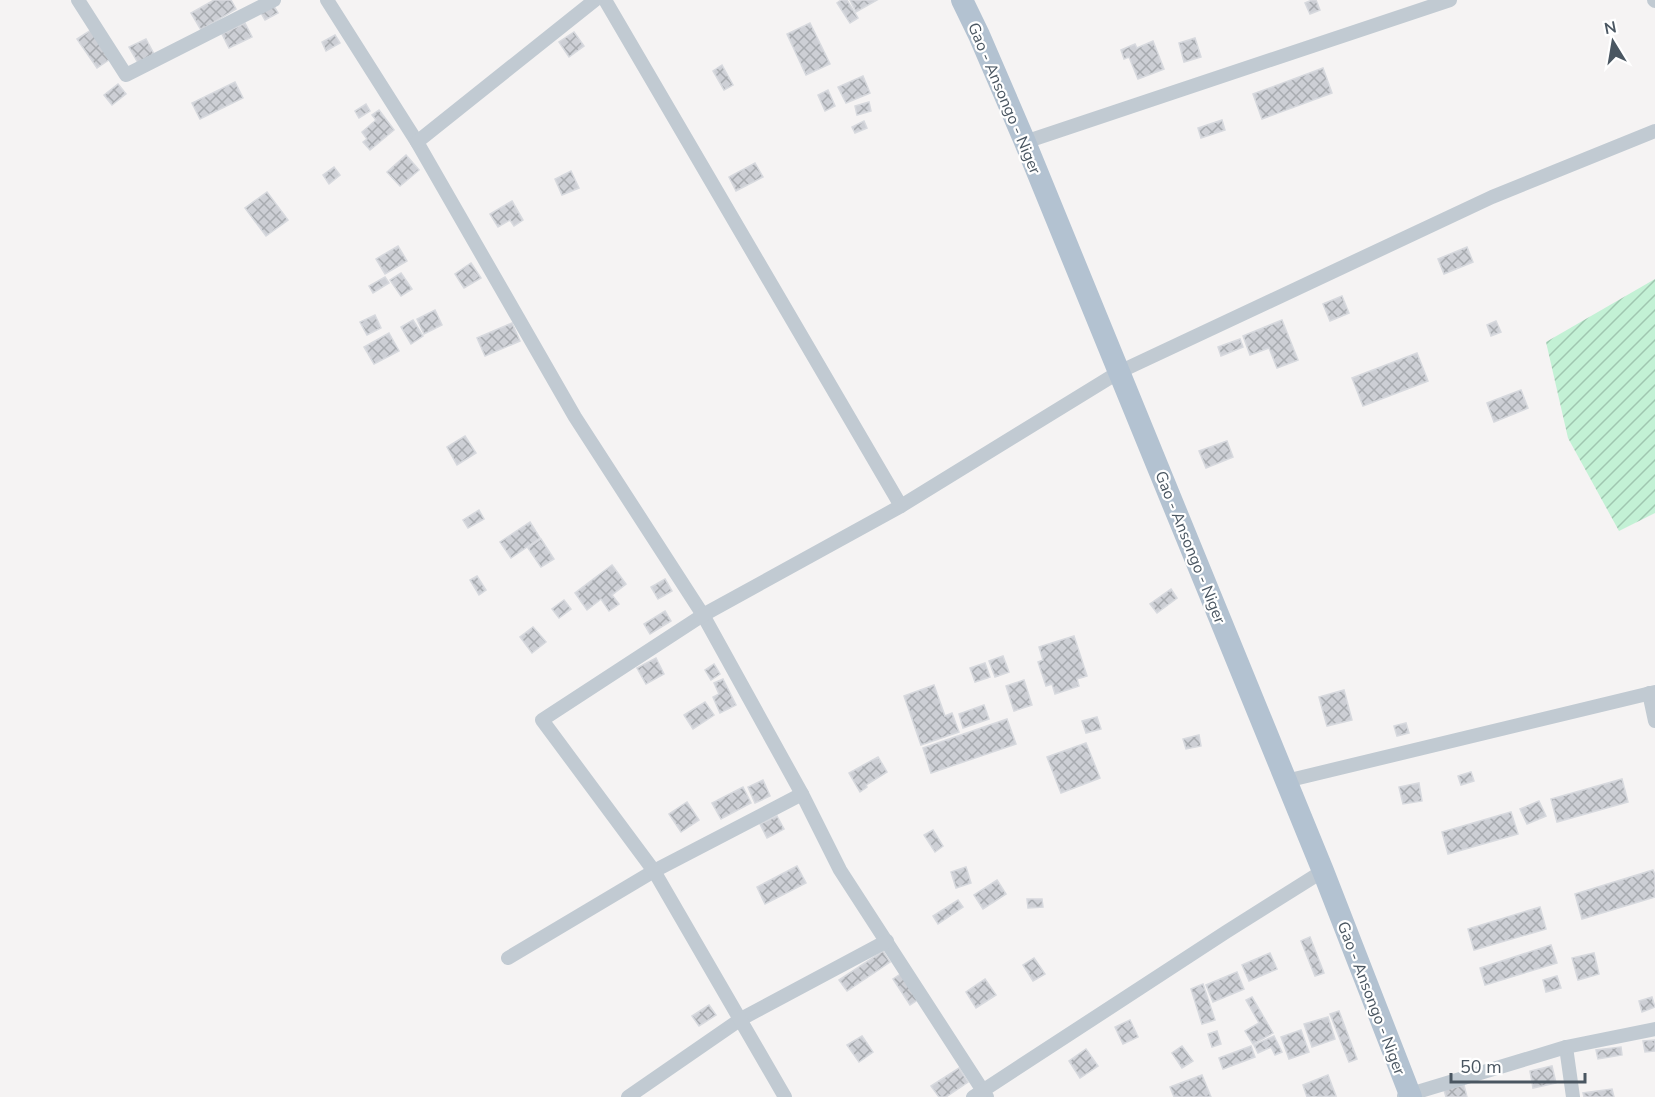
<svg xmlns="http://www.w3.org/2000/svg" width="1655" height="1097" font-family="'Nunito Sans',sans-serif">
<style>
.garden{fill:url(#garden-furrows)}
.building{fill:url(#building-cross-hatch);stroke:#d7d9de;stroke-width:1.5}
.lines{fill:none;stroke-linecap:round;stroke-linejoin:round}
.minor{stroke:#c1cad2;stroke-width:14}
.primary{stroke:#b3c2d1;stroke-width:22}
.labels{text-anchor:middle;stroke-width:4.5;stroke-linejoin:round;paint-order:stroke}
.street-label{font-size:16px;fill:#4a5661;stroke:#fff}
</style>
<defs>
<pattern id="garden-furrows" width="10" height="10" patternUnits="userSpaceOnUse" patternTransform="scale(1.5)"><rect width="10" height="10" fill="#c3f1d5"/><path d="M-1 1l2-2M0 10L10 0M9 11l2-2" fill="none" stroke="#a0c6b0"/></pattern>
<pattern id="building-cross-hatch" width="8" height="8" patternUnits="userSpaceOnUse" patternTransform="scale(1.5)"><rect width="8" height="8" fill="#cdcfd5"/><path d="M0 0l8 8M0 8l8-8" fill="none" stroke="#a8abb0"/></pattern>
</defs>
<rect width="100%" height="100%" fill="#f5f3f3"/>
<!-- garden -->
<polygon class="garden" points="1655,279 1655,513 1619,531 1568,438 1546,342"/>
<!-- building -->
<g class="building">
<polygon points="214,0 231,0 236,9 201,30 191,13"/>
<polygon points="841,0 847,0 858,18 850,23 837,3"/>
<polygon points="850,0 877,0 856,12"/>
<polygon points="1312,0 1316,0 1320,10 1310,14 1305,3"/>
<polygon points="274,6 278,13 265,20 261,13"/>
<polygon points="245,23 252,37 229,48 222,34"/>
<polygon points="810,23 830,64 806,75 787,34"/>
<polygon points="91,30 110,59 97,68 77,39"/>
<polygon points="574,32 584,46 569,57 559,42"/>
<polygon points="335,35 340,43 326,51 322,42"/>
<polygon points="1195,38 1201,57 1184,62 1179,43"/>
<polygon points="146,39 154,54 138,63 129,47"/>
<polygon points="1153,41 1164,69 1138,79 1129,57 1124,59 1121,50 1135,44 1137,48"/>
<polygon points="722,65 733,85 724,90 713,71"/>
<polygon points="1323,68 1332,93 1262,119 1253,94"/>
<polygon points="863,76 870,93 846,103 838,87"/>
<polygon points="235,82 243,98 200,119 192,103"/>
<polygon points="118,84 126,94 112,105 104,95"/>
<polygon points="828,90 835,106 825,111 818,95"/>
<polygon points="869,102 871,111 857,115 855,106"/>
<polygon points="366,104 370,111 359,118 355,111"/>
<polygon points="379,110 394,130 370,150 363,142 367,139 362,132 376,120 372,115"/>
<polygon points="1222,120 1225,130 1201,138 1198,128"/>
<polygon points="864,121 867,128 855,133 852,127"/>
<polygon points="406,155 419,170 400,186 387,172"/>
<polygon points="755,163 763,177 736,191 729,177"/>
<polygon points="334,167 340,175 329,184 323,175"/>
<polygon points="571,171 579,188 562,195 555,179"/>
<polygon points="267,192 288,220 266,236 245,208"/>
<polygon points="512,201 523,220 514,226 510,220 498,227 490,214"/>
<polygon points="398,246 407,261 385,274 376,259"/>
<polygon points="1467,247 1473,262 1444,274 1438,259"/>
<polygon points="471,263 481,278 464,288 455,274"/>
<polygon points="401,273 412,289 401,296 390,280"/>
<polygon points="385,277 389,283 373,293 369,286"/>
<polygon points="1342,296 1349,313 1330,321 1323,304"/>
<polygon points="435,310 442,325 424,334 417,319"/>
<polygon points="375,315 381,328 367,335 360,322"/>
<polygon points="413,320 423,336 411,344 401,327"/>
<polygon points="1282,320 1298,360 1277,368 1269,348 1250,355 1243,336"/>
<polygon points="1496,321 1501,332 1491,336 1487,325"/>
<polygon points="512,323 520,341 485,356 477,338"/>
<polygon points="389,333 399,351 374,364 364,347"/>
<polygon points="1240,339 1243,347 1221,356 1218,347"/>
<polygon points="1417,353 1428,381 1363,406 1352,378"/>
<polygon points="1521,390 1528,408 1494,422 1487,403"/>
<polygon points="465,436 476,453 457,465 447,447"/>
<polygon points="1227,441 1233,457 1206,468 1199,451"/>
<polygon points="479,510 484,519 468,528 463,520"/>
<polygon points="530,522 540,538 511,558 500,542"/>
<polygon points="541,539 554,559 541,567 528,548"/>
<polygon points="612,565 626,584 612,595 619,604 609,611 601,599 587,610 575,593"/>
<polygon points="477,576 486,590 479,595 470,580"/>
<polygon points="665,579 672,591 658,599 651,587"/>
<polygon points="1171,589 1177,598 1157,613 1150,604"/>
<polygon points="564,600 571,609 559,618 552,609"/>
<polygon points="665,611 671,621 650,634 644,624"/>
<polygon points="533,627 546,642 532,653 520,637"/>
<polygon points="1074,636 1087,676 1077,679 1079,686 1055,694 1052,684 1046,686 1038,662 1043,660 1039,647"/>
<polygon points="1003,656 1009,672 995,677 989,661"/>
<polygon points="656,658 664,674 646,684 637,668"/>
<polygon points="985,663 990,677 975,682 970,668"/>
<polygon points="714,664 720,674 711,680 705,670"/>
<polygon points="723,679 736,705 720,713 713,697 719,694 714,683"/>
<polygon points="1024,680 1032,705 1014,711 1006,686"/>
<polygon points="934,685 945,716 952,713 959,732 921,745 904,696"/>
<polygon points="1344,690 1352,720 1327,726 1319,697"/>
<polygon points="705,702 714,715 693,729 684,715"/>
<polygon points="984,705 989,719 963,728 959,714"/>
<polygon points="1097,717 1101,729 1086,733 1082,721"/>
<polygon points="1007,719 1016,744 931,773 923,748"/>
<polygon points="1406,723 1409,733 1397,736 1394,726"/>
<polygon points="1199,735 1201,746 1186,749 1183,739"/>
<polygon points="1086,743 1100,778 1061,793 1047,757"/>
<polygon points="878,757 887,772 866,785 867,787 860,792 849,773"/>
<polygon points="1471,772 1474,781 1461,785 1458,776"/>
<polygon points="1622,779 1628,802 1557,822 1551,799"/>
<polygon points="763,780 770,796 755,803 748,787"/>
<polygon points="1419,783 1422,801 1403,804 1399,787"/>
<polygon points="743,787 751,803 721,819 712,803"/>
<polygon points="1539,801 1546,816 1527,824 1520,809"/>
<polygon points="687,802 699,820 681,832 669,814"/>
<polygon points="1511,812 1518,834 1448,854 1442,832"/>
<polygon points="777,816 784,829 767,838 760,824"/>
<polygon points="933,830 943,846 935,852 924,835"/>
<polygon points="797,866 806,883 765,904 757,887"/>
<polygon points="966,867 971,883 956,888 951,872"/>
<polygon points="1653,870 1655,875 1655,897 1582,919 1575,894"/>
<polygon points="997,880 1006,894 983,909 974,895"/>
<polygon points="1027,899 1042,899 1043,907 1028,908"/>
<polygon points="958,900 963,907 938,924 933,916"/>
<polygon points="1540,907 1546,929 1474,950 1468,929"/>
<polygon points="1310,937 1324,973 1315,976 1301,941"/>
<polygon points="1551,945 1557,963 1485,985 1480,968"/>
<polygon points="883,951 890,962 847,991 839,980"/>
<polygon points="1270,953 1277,969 1249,981 1242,965"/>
<polygon points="1594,953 1599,974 1578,980 1572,958"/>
<polygon points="1034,958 1045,974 1033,981 1023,965"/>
<polygon points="1237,972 1244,989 1213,1002 1206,985"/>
<polygon points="902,973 919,999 910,1005 893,979"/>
<polygon points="1557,976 1561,988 1546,992 1543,980"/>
<polygon points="985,979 996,995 976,1008 966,992"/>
<polygon points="1203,984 1215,1020 1202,1024 1191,989"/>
<polygon points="1252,997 1273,1033 1253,1044 1245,1031 1259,1023 1246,1000"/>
<polygon points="1652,997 1655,1007 1642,1012 1639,1001"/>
<polygon points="709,1005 716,1015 699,1026 692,1016"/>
<polygon points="1339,1011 1357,1059 1349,1062 1330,1014"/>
<polygon points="1328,1017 1335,1039 1312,1047 1304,1024"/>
<polygon points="1130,1020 1138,1037 1123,1044 1115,1027"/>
<polygon points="1301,1030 1309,1052 1289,1059 1281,1037"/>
<polygon points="1217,1031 1221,1044 1212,1047 1208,1034"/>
<polygon points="862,1036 873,1052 859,1062 847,1045"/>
<polygon points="1274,1036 1282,1052 1275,1055 1271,1047 1258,1053 1254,1045"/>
<polygon points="1655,1040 1655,1051 1645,1052 1643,1041"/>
<polygon points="1182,1046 1193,1061 1182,1068 1172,1053"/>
<polygon points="1251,1046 1255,1057 1223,1069 1219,1058"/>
<polygon points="1621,1047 1622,1055 1598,1059 1596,1050"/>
<polygon points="1086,1049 1098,1066 1080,1078 1069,1061"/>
<polygon points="1552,1066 1556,1083 1533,1088 1530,1071"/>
<polygon points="959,1068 968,1082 946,1097 939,1097 931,1086"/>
<polygon points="1202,1075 1211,1097 1174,1097 1170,1087"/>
<polygon points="1328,1075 1336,1096 1307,1097 1303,1085"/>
<polygon points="1464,1085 1467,1097 1446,1097 1444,1090"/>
<polygon points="1612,1089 1614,1097 1584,1097 1583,1093"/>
</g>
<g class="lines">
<!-- minor -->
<g class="minor">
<polyline points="78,0 126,75 274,0"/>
<polyline points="327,0 417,142 575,417 703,615 802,794 840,870 987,1097"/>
<polyline points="605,0 901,506"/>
<polyline points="1654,0 1655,1"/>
<polyline points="417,142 595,0"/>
<polyline points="1025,142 1450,0"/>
<polyline points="1649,693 1655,721"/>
<polyline points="1286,781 1655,692"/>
<polyline points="508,958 654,871 802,794"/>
<polyline points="1566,1047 1573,1097"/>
<polyline points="1404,1096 1566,1047 1655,1029"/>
<polyline points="628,1097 741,1019 887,941"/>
<polyline points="785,1097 654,871 542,720 703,615 901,506 1119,372 1492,197 1655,131"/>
<polyline points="973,1097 1226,932 1323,871"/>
</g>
<!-- primary -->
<polyline class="primary" points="962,0 979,35 1025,142 1119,372 1323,871 1411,1097"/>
</g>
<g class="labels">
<!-- street labels -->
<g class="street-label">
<text transform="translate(1005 98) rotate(67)" y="6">Gao - Ansongo - Niger</text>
<text transform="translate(1191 547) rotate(68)" y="6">Gao - Ansongo - Niger</text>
<text transform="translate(1372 998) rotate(69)" y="6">Gao - Ansongo - Niger</text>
</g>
</g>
<!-- north arrow -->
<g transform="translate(1613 42) rotate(349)" stroke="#ffffff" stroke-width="4.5" paint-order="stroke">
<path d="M0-4.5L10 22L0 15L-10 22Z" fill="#4a5661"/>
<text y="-9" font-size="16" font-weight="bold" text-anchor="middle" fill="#4a5661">N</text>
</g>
<!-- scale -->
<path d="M1451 1073v9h134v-9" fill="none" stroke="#4a5661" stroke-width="3"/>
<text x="1460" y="1073" font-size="18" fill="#4a5661" stroke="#ffffff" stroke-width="4.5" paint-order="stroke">50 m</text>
</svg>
